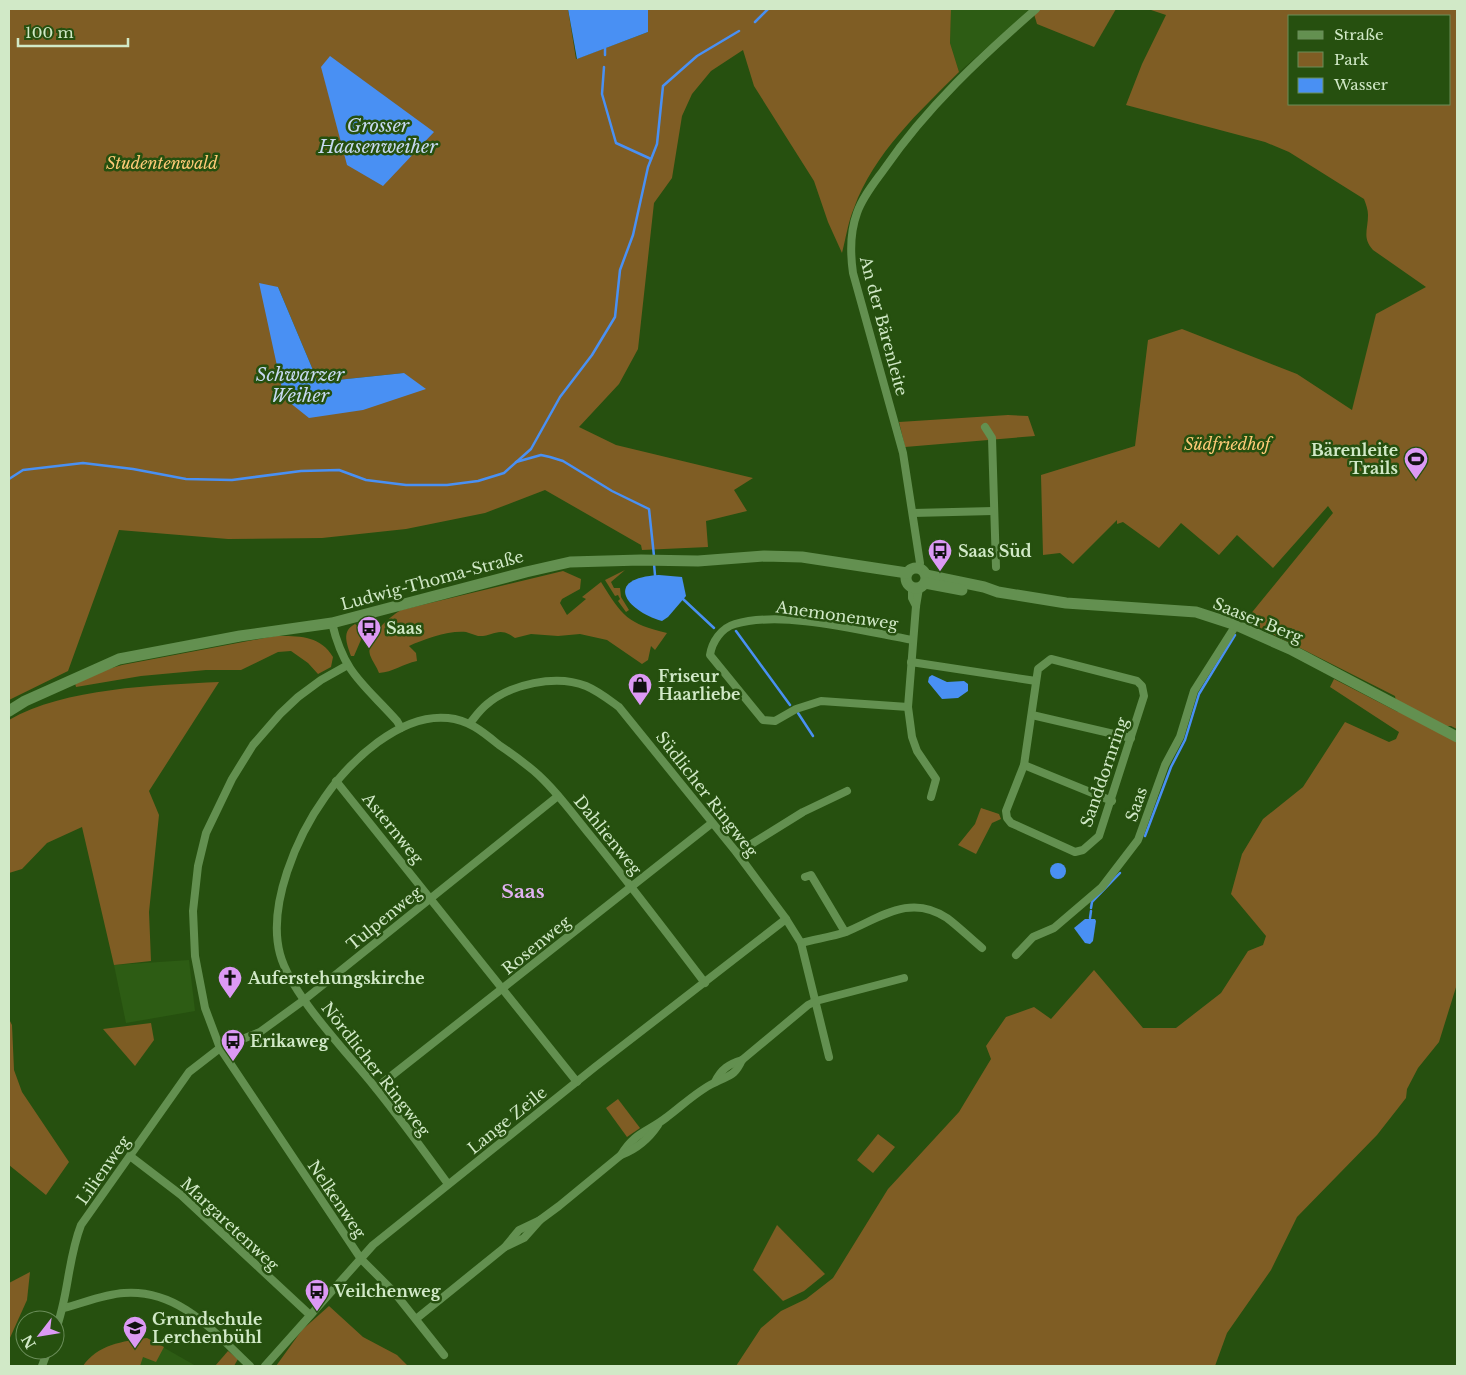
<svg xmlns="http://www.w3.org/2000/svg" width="1466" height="1375" font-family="'Libre Baskerville',serif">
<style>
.built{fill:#2d5c14}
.green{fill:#7f5d24;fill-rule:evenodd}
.water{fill:#4990f3}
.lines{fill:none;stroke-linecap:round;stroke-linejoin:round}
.stream{stroke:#4990f3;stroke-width:2.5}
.street{stroke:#639050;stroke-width:8}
.secondary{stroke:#639050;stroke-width:11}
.labels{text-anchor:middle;stroke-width:5;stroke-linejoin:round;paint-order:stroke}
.park-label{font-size:16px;font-style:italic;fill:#ffca78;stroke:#26500f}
.street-label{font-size:16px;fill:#d1e9c7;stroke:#26500f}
.poi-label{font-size:16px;font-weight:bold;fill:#d1e9c7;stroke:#26500f;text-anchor:start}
.water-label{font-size:18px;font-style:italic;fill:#c7d9f1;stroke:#26500f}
.quarter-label{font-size:19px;font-weight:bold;fill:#e1b2f2;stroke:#26500f}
</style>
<rect width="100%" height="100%" fill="#26500f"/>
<!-- built -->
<g class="built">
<polygon points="951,9 1031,9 959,72 950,43"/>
<polygon points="189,960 195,1011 126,1023 114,965"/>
<polygon points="147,1338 196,1366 83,1366 95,1353 111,1345"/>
</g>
<!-- green -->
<g class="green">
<path d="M9 9H568L576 59 648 32V9H951L950 43 959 72C919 112 874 153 854 208 848 222 846 238 842 253L828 222 814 181 754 86 743 50 711 71 692 94 682 116 672 178 654 203 638 349 619 384 579 427 616 445 753 478 734 490 747 511 706 521 708 547 642 550 641 545 545 490 485 513 406 529 322 538 228 539 119 530 68 671 9 700ZM278 287 318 382 404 373 284 398Z"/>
<polygon points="1040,9 1116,9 1094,47 1037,24 1034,14"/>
<path d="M1148 9H1457V729L1451 726H1433L1457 740V984L1439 1042 1418 1068 1407 1089 1406 1098 1377 1135 1297 1217 1271 1270 1227 1333 1215 1366H736L761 1328 781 1311 806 1299 833 1278 888 1189 959 1112 991 1059 986 1046 1006 1017 1034 1007 1051 1019 1094 970 1143 1028H1176L1221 993 1248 951 1263 945 1266 936 1231 894 1242 854 1263 819 1303 787 1345 722 1389 742 1396 739 1399 732 1330 687 1334 679 1398 712 1395 696 1249 622V616L1333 513 1328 506 1273 568 1237 535 1219 555 1181 523 1159 548 1123 522 1117 524V520L1073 564 1060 553 1043 555 1041 475 1135 446 1148 340 1182 329 1297 374 1352 410 1376 314 1426 287 1373 250C1362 238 1368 230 1368 215 1368 210 1366 204 1364 199L1289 152 1265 142 1126 105 1142 64 1166 15ZM1290 16H1450V104H1290Z"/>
<polygon points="1008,415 1028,416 1035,436 905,447 899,422"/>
<polygon points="625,570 611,582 614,588 620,588 621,597 629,610 626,612 618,601 620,599 618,595 615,596 605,580"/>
<path d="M563 571 581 579 580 589 562 599 560 603 567 615 586 599 582 597 601 582C622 616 628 624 667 633L655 650 651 646 648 660 642 664 607 640 580 634 558 636 531 634 515 638C498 625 494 637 478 636 474 635 470 633 466 632 450 630 424 639 409 646L416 653 417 661C403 664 393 672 379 673 377 667 372 661 370 655 365 637 388 618 401 610Z"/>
<path d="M355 624 362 629 363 635 354 656H351C347 644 341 631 355 624Z"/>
<path d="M275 636C298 636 320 635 333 657L331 667 318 674 308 663 291 651 278 652 241 670H206L141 676 76 687 74 679 122 665Z"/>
<path d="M219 682 149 791 159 815 149 912 151 961 114 965 82 827 47 843 22 869 9 873V720C64 688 156 685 219 682Z"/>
<polygon points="981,808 999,814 1001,819 992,823 976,854 958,845 975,824"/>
<polygon points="9,1019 12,1025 14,1070 22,1092 69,1162 46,1195 9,1165"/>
<polygon points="151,1023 154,1040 135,1066 103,1029"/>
<polygon points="618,1099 640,1128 627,1137 606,1108"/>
<polygon points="878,1134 895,1147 873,1173 857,1160"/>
<polygon points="777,1225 825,1274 804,1291 783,1301 753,1270"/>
<polygon points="30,1272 27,1300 9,1340 9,1283"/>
<polygon points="329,1306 363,1337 397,1355 408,1366 276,1366 302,1330"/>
<path d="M147 1338 164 1347 156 1362 143 1357 140 1366H83C97 1345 123 1341 147 1338Z"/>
<polygon points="228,1351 238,1359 234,1366 215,1366"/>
</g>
<!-- water -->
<g class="water">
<polygon points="568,9 648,9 648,32 577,59"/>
<polygon points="330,56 434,132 383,186 347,165 321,67"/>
<polygon points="259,283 278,287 318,382 404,373 426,389 363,410 309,418 284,398"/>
<path d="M659 575 682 577 686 596 668 617 662 621C624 610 604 578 659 575Z"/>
<polygon points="932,675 947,682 964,681 968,684 968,691 958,698 942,699 928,682 929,677"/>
<circle cx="1058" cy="871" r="8"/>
<polygon points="1085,919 1095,919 1096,921 1093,941 1090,944 1085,943 1074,928"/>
</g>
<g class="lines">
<!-- stream -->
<g class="stream">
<polyline points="755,22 768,9"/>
<polyline points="605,55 605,48"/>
<polyline points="604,67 602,94 616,143 651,159"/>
<polyline points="516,462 541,455 550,457 563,461 612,491 649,509 654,556"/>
<polyline points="9,479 23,470 83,463 133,469 186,479 232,480 301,471 339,470 366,480 406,485 447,485 478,481 504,473 531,449 560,397 592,355 615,317 620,270 633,235 648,167 657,144 663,86 697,56 739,31"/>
<polyline points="654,564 655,575"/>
<polyline points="683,599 714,628"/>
<polyline points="736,631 790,705"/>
<polyline points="798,713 813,736"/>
<polyline points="1145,836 1171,767 1185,740 1199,694 1235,635"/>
<polyline points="1091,908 1092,902 1120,873"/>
<polyline points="1090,918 1091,911"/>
</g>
<!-- street -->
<g class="street">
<polyline points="985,427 992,438 996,567"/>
<polyline points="913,513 993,511"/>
<path d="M919 568 920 563 903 453 853 273C850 252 850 232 857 213 863 196 875 182 885 168 927 107 981 57 1036 9"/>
<polyline points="912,587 912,598 916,606"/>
<polyline points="919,588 916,606 908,707 912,737 917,751 936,779 931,797"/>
<path d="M332 623C344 674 364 684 397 721L401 728"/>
<polygon points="1051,659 1137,681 1142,686 1144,696 1099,836 1083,850 1075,852 1011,823 1007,818 1006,811 1024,765 1038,669"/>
<polyline points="911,662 1036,681"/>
<polyline points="346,666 321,680 298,697 280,714 253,745 232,779 206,833 198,866 193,911 195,956 205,1008 220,1048 361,1259 394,1292 444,1355"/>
<path d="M908 707 821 701 796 709 775 721 763 720 710 655C712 642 721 628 735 624 784 610 862 631 913 640"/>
<polyline points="1032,715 1131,738"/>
<path d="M470 723C475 717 480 710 486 705 510 684 556 674 586 686 598 691 608 699 619 707L737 853 786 919 801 943 829 1057"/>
<polyline points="1024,765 1112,801"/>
<polyline points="336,781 577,1082"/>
<polyline points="737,853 803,812 847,791"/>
<polyline points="805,877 811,875 845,932"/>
<path d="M801 943C815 939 831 937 846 932 880 918 910 893 947 918 959 927 970 938 982 948"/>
<polyline points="1016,955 1033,937 1054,928 1102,887 1138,840 1165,765 1180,737 1194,691 1236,625"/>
<path d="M715 1082C721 1069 729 1064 742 1060"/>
<polyline points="376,1088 712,823"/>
<path d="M621 1155C635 1132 648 1132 667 1117 682 1106 697 1091 714 1083 728 1075 734 1078 742 1060L808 1005 816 1001 904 978"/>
<polyline points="130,1156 181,1195 310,1315"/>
<path d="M448 1184C424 1151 400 1118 374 1086 346 1051 291 995 280 954 267 905 297 836 325 797 350 761 400 713 448 718 469 720 483 732 499 745 511 753 523 762 534 771 555 789 572 813 590 835 629 883 667 933 705 983"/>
<polyline points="505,1247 524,1238 540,1220"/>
<path d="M64 1308C83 1303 105 1294 124 1293 179 1289 214 1332 250 1366"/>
<path d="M416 1319 505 1247 519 1230 540 1220 559 1206 621 1155C637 1149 648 1140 658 1125"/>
<path d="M55 1332C69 1296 67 1261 81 1225L189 1072 220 1048 260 1032 304 1000 558 796"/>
<polyline points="42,1366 48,1350"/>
<polyline points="265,1366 373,1245 595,1067 786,919"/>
</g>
<!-- secondary -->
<g class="secondary">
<circle cx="916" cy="578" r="10"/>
<polyline points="926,575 984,587 998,592 1066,603 1196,612 1236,625 1290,649 1457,737"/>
<polyline points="925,583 962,590"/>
<polyline points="9,711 25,701 119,659 240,636 332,623 526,572 570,562 641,560 698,561 764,556 802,557 907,573"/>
</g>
</g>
<!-- icons -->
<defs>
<symbol id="stadium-pin" viewBox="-11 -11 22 30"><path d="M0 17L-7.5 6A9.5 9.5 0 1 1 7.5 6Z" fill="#dc99f4" stroke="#26500f"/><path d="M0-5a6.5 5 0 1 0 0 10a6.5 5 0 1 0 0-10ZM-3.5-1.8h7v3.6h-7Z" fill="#111"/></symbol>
<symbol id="bus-pin" viewBox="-11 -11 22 30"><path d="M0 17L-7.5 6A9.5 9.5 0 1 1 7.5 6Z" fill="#dc99f4" stroke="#26500f"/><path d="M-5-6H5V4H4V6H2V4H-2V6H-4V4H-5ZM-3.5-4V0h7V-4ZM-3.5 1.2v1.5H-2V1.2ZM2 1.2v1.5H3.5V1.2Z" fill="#111"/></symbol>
<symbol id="shop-pin" viewBox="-11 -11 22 30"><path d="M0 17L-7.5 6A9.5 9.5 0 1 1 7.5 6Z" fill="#dc99f4" stroke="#26500f"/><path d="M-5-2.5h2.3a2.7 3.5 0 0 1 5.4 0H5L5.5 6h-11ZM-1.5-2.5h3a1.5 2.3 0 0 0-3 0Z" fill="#111"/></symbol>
<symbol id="church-pin" viewBox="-11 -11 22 30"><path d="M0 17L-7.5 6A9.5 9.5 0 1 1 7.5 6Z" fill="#dc99f4" stroke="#26500f"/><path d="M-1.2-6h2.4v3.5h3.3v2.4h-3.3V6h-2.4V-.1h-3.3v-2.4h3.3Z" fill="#111"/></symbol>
<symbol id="school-pin" viewBox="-11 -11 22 30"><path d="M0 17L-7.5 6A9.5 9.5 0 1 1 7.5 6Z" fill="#dc99f4" stroke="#26500f"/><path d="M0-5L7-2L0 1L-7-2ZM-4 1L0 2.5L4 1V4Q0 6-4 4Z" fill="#111"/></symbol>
</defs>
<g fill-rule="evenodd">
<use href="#stadium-pin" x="1402" y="445" width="28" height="38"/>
<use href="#bus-pin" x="926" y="537" width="28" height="38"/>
<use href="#bus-pin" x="355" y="614" width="28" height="38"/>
<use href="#shop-pin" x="626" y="671" width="28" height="38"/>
<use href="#church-pin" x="216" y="964" width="28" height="38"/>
<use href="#bus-pin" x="219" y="1027" width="28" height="38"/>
<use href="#bus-pin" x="303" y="1277" width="28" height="38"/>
<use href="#school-pin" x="121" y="1314" width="28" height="38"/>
</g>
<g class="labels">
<!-- park labels -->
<g class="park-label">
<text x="162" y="169">Studentenwald</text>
<text x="1227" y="450">Südfriedhof</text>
</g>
<!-- street labels -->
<g class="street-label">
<text transform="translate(884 326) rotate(75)" y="6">An der Bärenleite</text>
<text transform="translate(432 580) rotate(-15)" y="6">Ludwig-Thoma-Straße</text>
<text transform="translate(837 615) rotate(8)" y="6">Anemonenweg</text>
<text transform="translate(1258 620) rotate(22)" y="6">Saaser Berg</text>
<text transform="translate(1104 772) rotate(-71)" y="6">Sanddornring</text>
<text transform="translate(707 794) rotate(52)" y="6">Südlicher Ringweg</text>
<text transform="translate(1136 804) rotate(-71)" y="6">Saas</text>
<text transform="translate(393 828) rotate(51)" y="6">Asternweg</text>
<text transform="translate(608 835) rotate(51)" y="6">Dahlienweg</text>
<text transform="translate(384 918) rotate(-39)" y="6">Tulpenweg</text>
<text transform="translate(536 945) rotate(-39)" y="6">Rosenweg</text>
<text transform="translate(376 1069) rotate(52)" y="6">Nördlicher Ringweg</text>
<text transform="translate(507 1120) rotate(-39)" y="6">Lange Zeile</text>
<text transform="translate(103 1170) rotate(-55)" y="6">Lilienweg</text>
<text transform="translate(337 1199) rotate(56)" y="6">Nelkenweg</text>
<text transform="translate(230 1224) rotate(43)" y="6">Margaretenweg</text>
</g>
<!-- poi labels -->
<g class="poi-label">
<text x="1398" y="456" text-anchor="end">Bärenleite<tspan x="1398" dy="18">Trails</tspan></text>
<text x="958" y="557">Saas Süd</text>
<text x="386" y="634">Saas</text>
<text x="658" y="682">Friseur<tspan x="658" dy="18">Haarliebe</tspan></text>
<text x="248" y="984">Auferstehungskirche</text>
<text x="250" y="1047">Erikaweg</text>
<text x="334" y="1297">Veilchenweg</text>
<text x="152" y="1325">Grundschule<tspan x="152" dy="18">Lerchenbühl</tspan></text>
</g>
<!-- water labels -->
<g class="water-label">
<text x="378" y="132">Grosser<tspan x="378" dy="21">Haasenweiher</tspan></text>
<text x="300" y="381">Schwarzer<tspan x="300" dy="21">Weiher</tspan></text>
</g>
<!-- quarter labels -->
<g class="quarter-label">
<text x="523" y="898">Saas</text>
</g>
</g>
<!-- border -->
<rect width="1466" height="1375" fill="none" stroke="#d1e9c7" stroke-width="20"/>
<!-- legend -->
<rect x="1288" y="15" width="162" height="90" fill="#26500f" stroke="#6a8d59"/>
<rect x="1298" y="31" width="25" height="8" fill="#639050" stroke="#6a8d59"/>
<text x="1334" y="40" font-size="15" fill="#d1e9c7">Straße</text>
<rect x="1298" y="52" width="25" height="15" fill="#7f5d24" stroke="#6a8d59"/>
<text x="1334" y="65" font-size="15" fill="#d1e9c7">Park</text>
<rect x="1298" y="78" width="25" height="15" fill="#4990f3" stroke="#6a8d59"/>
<text x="1334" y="90" font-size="15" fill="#d1e9c7">Wasser</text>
<!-- north arrow -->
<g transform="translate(40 1335) rotate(239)"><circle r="24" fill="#26500f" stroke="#6a8d59"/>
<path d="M0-4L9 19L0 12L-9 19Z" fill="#dc99f4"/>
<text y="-8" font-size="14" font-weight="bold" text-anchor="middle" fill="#d1e9c7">N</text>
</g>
<!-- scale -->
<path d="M18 38v8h110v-8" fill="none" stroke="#d1e9c7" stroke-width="2.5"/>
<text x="25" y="38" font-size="15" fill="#d1e9c7" stroke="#26500f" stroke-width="4" paint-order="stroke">100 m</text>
</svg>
